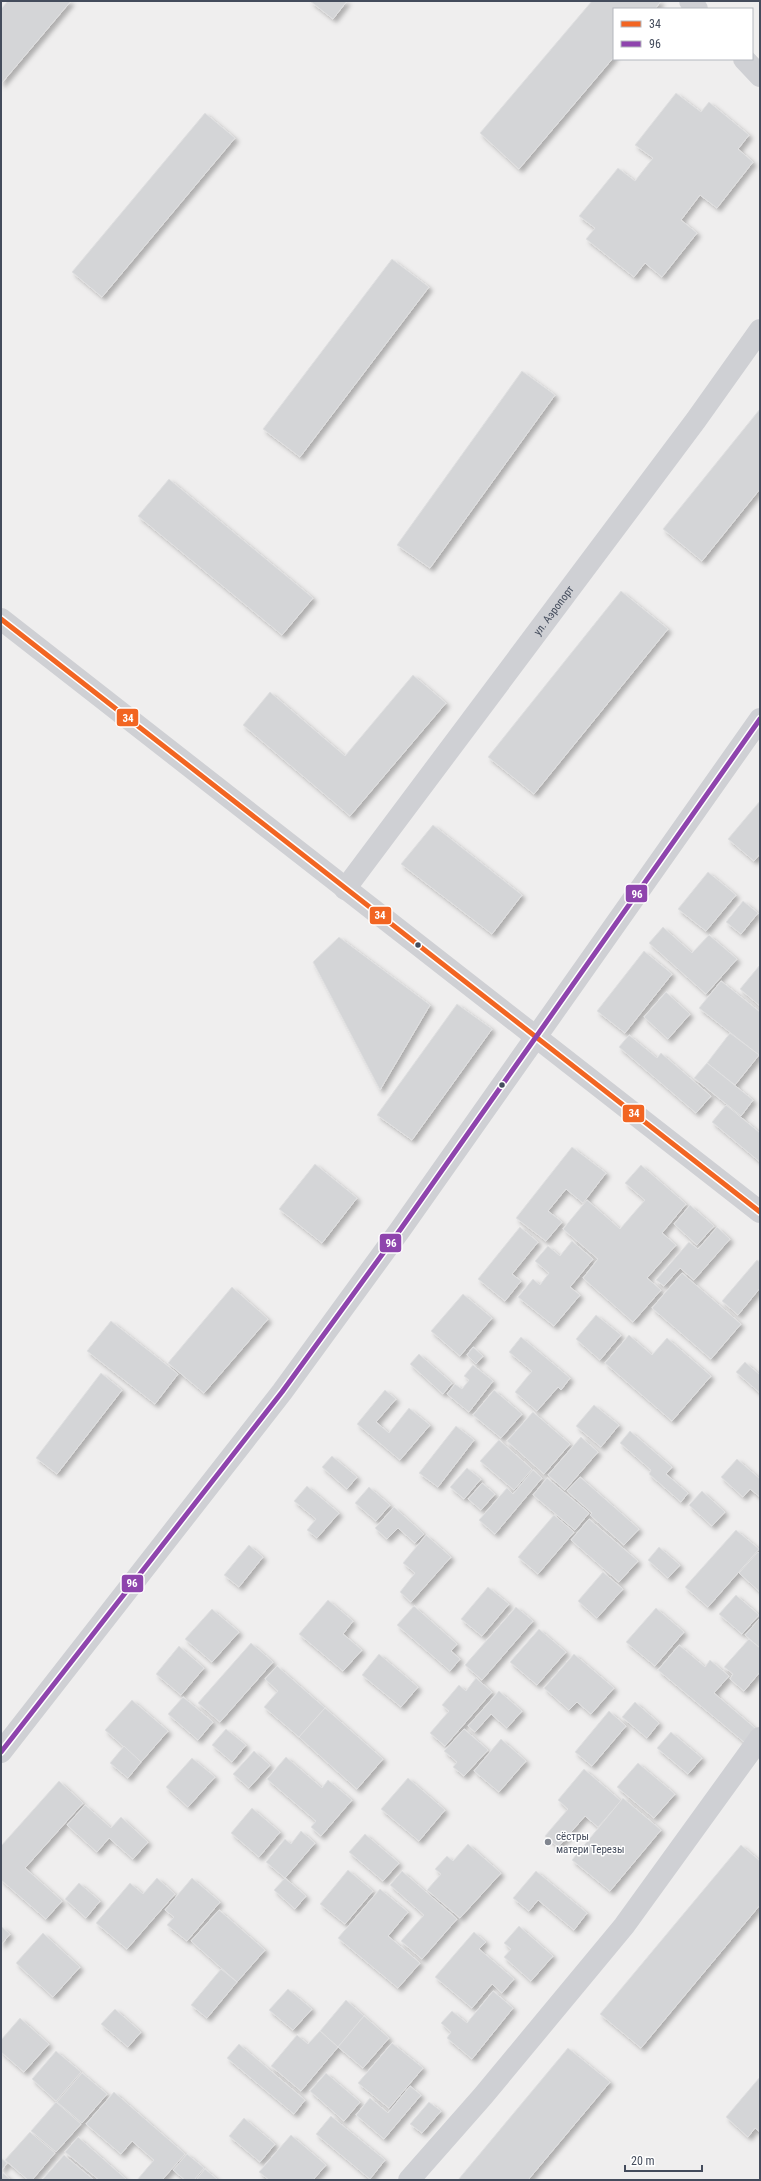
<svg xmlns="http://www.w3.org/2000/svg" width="761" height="2181" font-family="'Roboto Condensed',sans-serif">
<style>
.building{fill:#d4d5d7;stroke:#e0e0e1;filter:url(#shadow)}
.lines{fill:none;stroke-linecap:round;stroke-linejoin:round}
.minor{stroke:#cfd0d4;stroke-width:22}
.bus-1-casing{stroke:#fff;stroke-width:8}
.bus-2-casing{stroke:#fff;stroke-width:8}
.bus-1{stroke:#f26522;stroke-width:5}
.bus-2{stroke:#8e44ad;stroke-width:5}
.bus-dot{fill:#444c5c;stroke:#fff;stroke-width:1.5}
.poi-dot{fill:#80858f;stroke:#fff;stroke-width:1.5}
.labels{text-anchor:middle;stroke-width:3;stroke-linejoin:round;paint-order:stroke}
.street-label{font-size:11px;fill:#444c5c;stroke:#fff}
.poi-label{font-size:11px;fill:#444c5c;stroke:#fff;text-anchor:start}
.line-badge{stroke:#fff;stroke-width:1.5}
.badge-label{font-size:11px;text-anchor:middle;font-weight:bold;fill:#fff}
</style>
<defs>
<filter id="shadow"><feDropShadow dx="3.5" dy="3.5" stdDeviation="2" flood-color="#0004"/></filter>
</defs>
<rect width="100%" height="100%" fill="#efeeee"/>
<!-- building -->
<g class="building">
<polygon points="8,1 71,1 1,84 1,9"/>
<polygon points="310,1 347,1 333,19"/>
<polygon points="592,1 661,1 655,9 614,9 614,57 519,169 480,133"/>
<polygon points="676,93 701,112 709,102 749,135 738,149 753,162 717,208 700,195 681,220 697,233 662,277 645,263 634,277 586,239 595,228 579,216 618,168 635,181 653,158 635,145"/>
<polygon points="205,113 235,138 102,297 72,272"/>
<polygon points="392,259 429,287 300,457 263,429"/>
<polygon points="522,371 555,395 430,568 397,545"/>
<polygon points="760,409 760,489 702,561 663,529"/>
<polygon points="169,479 313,598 282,635 138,516"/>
<polygon points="621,591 668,629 534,794 488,757"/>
<polygon points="413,675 446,703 350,816 243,725 270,692 345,756"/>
<polygon points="760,801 760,854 754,861 728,839"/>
<polygon points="433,825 522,895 492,934 401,864"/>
<polygon points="708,872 736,895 706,931 678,909"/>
<polygon points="743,901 758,913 741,934 726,922"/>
<polygon points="663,927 692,953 709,935 737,959 706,994 649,943"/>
<polygon points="339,937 430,1005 380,1090 313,962"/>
<polygon points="644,951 672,974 625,1033 597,1011"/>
<polygon points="760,965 760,1006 740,989"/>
<polygon points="721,981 760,1012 759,1055 699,1008"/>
<polygon points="666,992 690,1014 668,1039 644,1017"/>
<polygon points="457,1004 492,1029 412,1140 377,1115"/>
<polygon points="730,1033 759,1055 735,1085 707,1063"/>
<polygon points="629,1035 657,1058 661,1053 711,1096 696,1113 619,1047"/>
<polygon points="707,1063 753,1100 741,1116 694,1078"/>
<polygon points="726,1105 760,1133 760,1162 712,1122"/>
<polygon points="572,1147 606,1173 583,1203 566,1189 548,1211 562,1222 546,1241 516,1218"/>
<polygon points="315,1164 357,1198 322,1243 279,1209"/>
<polygon points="641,1165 686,1204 662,1233 676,1245 647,1278 661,1290 633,1322 583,1278 598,1259 563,1229 587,1200 620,1229 645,1200 625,1183"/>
<polygon points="690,1205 714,1226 697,1245 674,1224"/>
<polygon points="520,1227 538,1242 512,1274 521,1281 505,1301 478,1279"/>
<polygon points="717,1227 730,1239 694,1280 680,1268 664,1286 656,1280 689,1242 698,1249"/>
<polygon points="572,1241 593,1259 570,1287 580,1295 554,1326 518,1297 533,1279 540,1285 549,1273 535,1261 548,1246 560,1256"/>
<polygon points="757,1260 760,1262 760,1288 738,1315 722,1301"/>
<polygon points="682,1273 741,1324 711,1359 652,1308"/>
<polygon points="232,1287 268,1319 204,1393 168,1363"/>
<polygon points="463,1294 492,1318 460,1356 431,1331"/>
<polygon points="596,1315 621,1335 600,1360 576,1339"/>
<polygon points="111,1321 178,1374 155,1404 87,1351"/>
<polygon points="629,1335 652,1355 667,1338 711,1376 672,1421 605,1363"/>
<polygon points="521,1337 570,1378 561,1390 558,1387 537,1411 515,1392 532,1371 509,1352"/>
<polygon points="473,1347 483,1356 476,1364 467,1355"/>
<polygon points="419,1354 452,1383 443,1394 410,1364"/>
<polygon points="745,1362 760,1375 760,1393 736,1372"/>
<polygon points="473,1365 493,1381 469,1412 447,1394 455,1384 462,1389 469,1380 464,1376"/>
<polygon points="101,1373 122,1390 57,1474 36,1458"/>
<polygon points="385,1390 396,1399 376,1422 389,1433 409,1408 430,1425 400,1460 357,1424"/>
<polygon points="494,1390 522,1414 501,1438 473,1415"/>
<polygon points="594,1405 619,1425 601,1447 576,1426"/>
<polygon points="533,1412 570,1444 544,1474 507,1441"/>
<polygon points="456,1426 474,1440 438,1487 419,1473"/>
<polygon points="630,1431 672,1467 666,1474 688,1493 681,1502 649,1474 651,1470 620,1443"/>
<polygon points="581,1437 598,1452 565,1490 548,1475"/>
<polygon points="499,1440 532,1469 514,1490 480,1461"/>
<polygon points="332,1456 357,1477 347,1489 322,1467"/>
<polygon points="737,1459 760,1479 760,1497 750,1489 743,1497 721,1477"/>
<polygon points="467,1468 481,1479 464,1499 450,1487"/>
<polygon points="533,1470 542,1478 495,1534 479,1520 507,1488 513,1494"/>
<polygon points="580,1477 639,1529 624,1545 590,1515 592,1513 567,1491"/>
<polygon points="547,1478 589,1513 575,1530 533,1495"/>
<polygon points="482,1483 495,1494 481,1510 468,1499"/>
<polygon points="307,1486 339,1513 317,1538 307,1530 316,1519 294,1501"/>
<polygon points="369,1487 390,1505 376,1521 355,1503"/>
<polygon points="702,1491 725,1512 712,1526 689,1505"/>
<polygon points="394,1507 424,1534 415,1543 398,1528 387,1539 375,1528"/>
<polygon points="554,1515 574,1532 538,1574 518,1557"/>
<polygon points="589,1519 638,1561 619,1582 571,1540"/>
<polygon points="736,1530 759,1549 708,1607 685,1587"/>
<polygon points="426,1535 451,1557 411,1602 400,1592 415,1573 403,1563"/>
<polygon points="249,1545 263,1557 239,1587 224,1575"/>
<polygon points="659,1547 680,1565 668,1578 648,1560"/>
<polygon points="758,1552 760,1554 760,1592 739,1573"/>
<polygon points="603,1572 623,1589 597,1618 578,1601"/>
<polygon points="488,1587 509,1604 482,1636 461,1619"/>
<polygon points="736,1595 759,1615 742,1634 719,1614"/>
<polygon points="328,1600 353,1621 343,1634 362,1650 343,1671 299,1634"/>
<polygon points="414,1606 457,1644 451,1651 460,1659 450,1671 397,1625"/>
<polygon points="516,1607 533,1621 482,1680 465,1665"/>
<polygon points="656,1608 684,1632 655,1666 626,1642"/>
<polygon points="212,1609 239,1632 212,1662 185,1639"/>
<polygon points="760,1618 760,1648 745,1635"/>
<polygon points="539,1629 566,1652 537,1685 510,1662"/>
<polygon points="749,1639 760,1648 760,1672 744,1691 730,1679 733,1674 724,1667"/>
<polygon points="251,1643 273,1662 220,1722 198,1703"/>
<polygon points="679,1645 705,1667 710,1660 729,1676 714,1693 756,1729 744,1742 658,1670"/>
<polygon points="179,1646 204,1668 181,1695 156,1674"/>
<polygon points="379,1654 418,1687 401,1707 362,1675"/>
<polygon points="574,1654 614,1688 591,1714 577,1702 569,1710 544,1688"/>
<polygon points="277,1666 325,1708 299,1737 264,1707 278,1691 265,1679"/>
<polygon points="476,1678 492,1692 445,1746 430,1733 449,1711 442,1705 459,1685 466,1691"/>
<polygon points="499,1691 522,1711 507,1728 491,1714 475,1732 468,1726"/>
<polygon points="183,1697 213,1722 198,1740 168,1714"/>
<polygon points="132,1700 168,1731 141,1762 105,1730"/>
<polygon points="635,1702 659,1723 647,1738 622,1717"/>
<polygon points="325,1708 383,1759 357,1789 299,1737"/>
<polygon points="609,1711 626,1726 592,1766 575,1752"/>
<polygon points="226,1729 246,1745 232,1762 212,1745"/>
<polygon points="464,1729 488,1750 464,1776 453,1767 457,1762 444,1751"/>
<polygon points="671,1732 702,1758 688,1774 657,1748"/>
<polygon points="501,1739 526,1761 499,1792 474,1771"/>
<polygon points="124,1746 141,1762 128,1778 110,1763"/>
<polygon points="254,1751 270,1765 249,1788 233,1774"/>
<polygon points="286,1757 322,1788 328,1780 352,1800 321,1836 311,1827 316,1821 267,1779"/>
<polygon points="192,1758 215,1777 188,1807 166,1787"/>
<polygon points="638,1763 675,1794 654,1818 617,1787"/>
<polygon points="584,1769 621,1801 598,1827 585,1816 558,1847 545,1836 568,1809 558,1800"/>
<polygon points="408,1778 445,1810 419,1841 381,1809"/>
<polygon points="59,1781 83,1803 25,1868 62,1901 46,1919 1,1880 1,1846"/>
<polygon points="623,1798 661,1830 610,1891 572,1860"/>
<polygon points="85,1805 111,1828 121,1817 148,1842 133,1859 109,1838 97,1852 67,1825"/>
<polygon points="252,1808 280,1832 259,1857 231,1833"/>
<polygon points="301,1831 315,1843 285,1878 266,1862 285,1839 291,1844"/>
<polygon points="365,1834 399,1863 383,1881 349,1852"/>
<polygon points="468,1844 501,1873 460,1918 427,1890 441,1874 435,1869 447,1856 453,1861"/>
<polygon points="741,1845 760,1861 760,1905 641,2048 600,2014"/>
<polygon points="348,1870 373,1891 345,1924 320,1904"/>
<polygon points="402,1871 457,1919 422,1959 401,1941 424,1915 390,1885"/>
<polygon points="536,1871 587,1913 574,1930 538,1900 529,1911 513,1898"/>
<polygon points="157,1878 175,1894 127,1949 96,1923 130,1883 143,1894"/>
<polygon points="192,1878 220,1902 187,1941 167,1925 174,1917 165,1910"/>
<polygon points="285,1878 306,1896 295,1909 274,1890"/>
<polygon points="79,1883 100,1901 86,1918 65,1899"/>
<polygon points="380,1889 408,1912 388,1936 420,1963 398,1988 338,1938"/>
<polygon points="219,1910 265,1950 237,1982 191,1941"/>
<polygon points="1,1926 10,1934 1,1945"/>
<polygon points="519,1926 553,1956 531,1981 504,1957 511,1949 504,1943"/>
<polygon points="474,1932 486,1942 479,1949 514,1979 502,1993 492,1984 472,2008 435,1977"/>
<polygon points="43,1933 80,1967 53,1997 16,1963"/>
<polygon points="221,1969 237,1982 207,2018 191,2005"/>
<polygon points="288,1989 312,2009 293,2030 269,2010"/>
<polygon points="493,1991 513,2008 472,2059 447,2038 451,2032 441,2023 452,2011 467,2023"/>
<polygon points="346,2000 364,2016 338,2047 320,2031"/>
<polygon points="115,2009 141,2032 128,2047 101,2024"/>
<polygon points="364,2016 389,2038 363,2068 338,2047"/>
<polygon points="20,2018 49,2044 24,2072 1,2052 1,2040"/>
<polygon points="320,2031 338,2047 301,2091 271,2066 297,2035 308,2044"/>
<polygon points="392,2043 423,2068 389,2108 358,2083"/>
<polygon points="239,2044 305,2100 294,2114 227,2058"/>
<polygon points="568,2048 610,2082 528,2180 458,2180"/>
<polygon points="56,2051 81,2072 56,2101 32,2079"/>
<polygon points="82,2073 107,2094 82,2123 57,2102"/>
<polygon points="326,2073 360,2102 344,2121 310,2091"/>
<polygon points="760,2077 760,2132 755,2128 748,2137 726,2117"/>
<polygon points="410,2086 421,2095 384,2139 356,2115 370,2098 388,2113"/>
<polygon points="114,2092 185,2154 162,2180 137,2180 154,2160 132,2141 121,2154 86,2124"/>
<polygon points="56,2102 81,2124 56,2152 31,2131"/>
<polygon points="429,2102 441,2111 422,2133 410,2124"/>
<polygon points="331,2116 385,2160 370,2179 316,2134"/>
<polygon points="244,2118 275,2144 260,2162 229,2136"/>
<polygon points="30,2132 55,2153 32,2180 28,2180 5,2160"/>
<polygon points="291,2135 326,2165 313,2180 269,2180 259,2172"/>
<polygon points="78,2137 127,2180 99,2180 65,2152"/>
<polygon points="187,2154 204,2168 194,2180 185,2180 173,2170"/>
<polygon points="64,2155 94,2180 42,2180"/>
<polygon points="1,2158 7,2163 1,2171"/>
<polygon points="205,2169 218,2180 196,2180"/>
<polygon points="3,2173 11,2180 1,2180"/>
</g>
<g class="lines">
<!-- minor -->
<g class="minor">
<polyline points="690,1 697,9"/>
<polyline points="744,59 760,76"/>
<polyline points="1,619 760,1212"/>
<path id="s1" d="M345 889 696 420 760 330"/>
<polyline points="1,1752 282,1392 400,1230 760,719"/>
<polyline points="409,2180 483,2096 624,1926 760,1738"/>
</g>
<defs>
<polyline id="bus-1" points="1,619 760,1212"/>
<polyline id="bus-2" points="1,1752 282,1392 400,1230 760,719"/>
</defs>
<!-- bus-1 casing -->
<use href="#bus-1" class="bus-1-casing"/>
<!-- bus-2 casing -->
<use href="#bus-2" class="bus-2-casing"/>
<!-- bus-1 -->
<use href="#bus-1" class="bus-1"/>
<!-- bus-2 -->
<use href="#bus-2" class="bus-2"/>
</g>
<!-- markers -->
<g class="bus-dot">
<circle cx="418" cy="945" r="3.5"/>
<circle cx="502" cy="1085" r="3.5"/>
</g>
<circle class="poi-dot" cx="548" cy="1842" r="4"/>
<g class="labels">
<!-- street labels -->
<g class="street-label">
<text dy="4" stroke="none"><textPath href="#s1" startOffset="348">ул. Аэропорт</textPath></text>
</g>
<!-- poi labels -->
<g class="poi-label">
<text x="556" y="1840">сёстры<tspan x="556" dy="13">матери Терезы</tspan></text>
</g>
</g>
<g class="line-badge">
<rect x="116" y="708" width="23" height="19" rx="4" fill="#f26522"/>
<rect x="625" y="884" width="23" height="19" rx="4" fill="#8e44ad"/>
<rect x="369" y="906" width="23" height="19" rx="4" fill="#f26522"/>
<rect x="622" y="1104" width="23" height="19" rx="4" fill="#f26522"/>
<rect x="379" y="1233" width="23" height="20" rx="4" fill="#8e44ad"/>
<rect x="121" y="1574" width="23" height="19" rx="4" fill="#8e44ad"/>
</g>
<g class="badge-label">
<text x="128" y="722">34</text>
<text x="637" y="898">96</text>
<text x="380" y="919">34</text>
<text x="634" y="1117">34</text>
<text x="391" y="1247">96</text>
<text x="132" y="1587">96</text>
</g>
<!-- border -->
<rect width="761" height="2181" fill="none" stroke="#444c5c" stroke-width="4"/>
<!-- legend -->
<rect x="613" y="8" width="140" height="52" fill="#ffffff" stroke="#b4b7be"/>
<rect x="621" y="21" width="20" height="6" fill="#f26522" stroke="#b4b7be"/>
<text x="649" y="28" font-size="12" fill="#444c5c">34</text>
<rect x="621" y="41" width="20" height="6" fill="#8e44ad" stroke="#b4b7be"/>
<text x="649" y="48" font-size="12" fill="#444c5c">96</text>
<!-- scale -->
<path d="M625 2165v6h77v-6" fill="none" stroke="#444c5c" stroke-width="2"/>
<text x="631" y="2165" font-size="12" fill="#444c5c" stroke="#ffffff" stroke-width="3" paint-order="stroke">20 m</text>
</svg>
